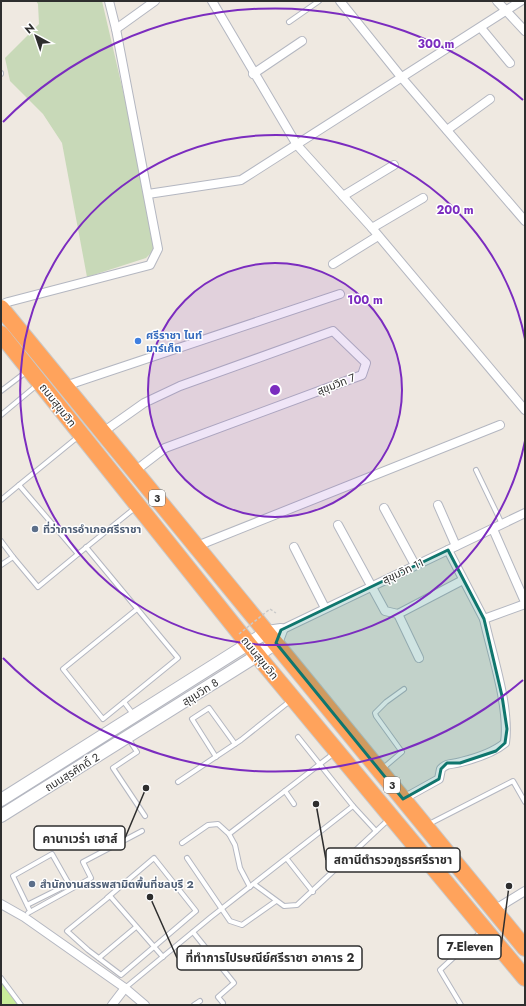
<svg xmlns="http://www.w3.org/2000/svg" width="526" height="1006" font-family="Jost,'Noto Sans Thai',sans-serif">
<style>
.cemetery{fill:#c8d9b8}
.pitch{fill:#c9ec9a}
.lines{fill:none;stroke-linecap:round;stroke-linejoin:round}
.lane-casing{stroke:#b4b7c1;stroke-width:6}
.street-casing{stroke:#b4b7c1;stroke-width:10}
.secondary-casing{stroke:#b4b7c1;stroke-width:14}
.highway-casing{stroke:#c9c9c9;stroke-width:18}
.path{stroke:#c9c9c9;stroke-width:1.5;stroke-dasharray:3 2;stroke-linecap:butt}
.lane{stroke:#fff;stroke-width:4}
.street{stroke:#fff;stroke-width:8}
.secondary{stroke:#fff;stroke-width:12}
.highway{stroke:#ffa35c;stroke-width:16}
.path-bridge{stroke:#c9c9c9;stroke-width:1.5;stroke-dasharray:3 2;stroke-linecap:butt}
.marked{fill:#0f766e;fill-opacity:0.2;stroke:#0f766e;stroke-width:3;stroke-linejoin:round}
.ring{fill:none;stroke:#7b2cbf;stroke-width:2}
.shop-dot{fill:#3f7fe0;stroke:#fff;stroke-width:1.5}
.service-dot{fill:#5c6f8a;stroke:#fff;stroke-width:1.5}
.labels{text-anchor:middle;stroke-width:3;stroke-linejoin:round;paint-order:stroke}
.shield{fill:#fff;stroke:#6d6d6d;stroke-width:1}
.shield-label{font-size:10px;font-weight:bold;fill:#2e2e2e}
.shop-label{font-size:11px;font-weight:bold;fill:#366cbe;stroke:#fff;text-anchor:start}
.street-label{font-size:11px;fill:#2e2e2e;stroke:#fff}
.service-label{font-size:11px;font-weight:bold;fill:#4e5e75;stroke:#fff;text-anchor:start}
.centre{fill:#7b2cbf;stroke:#fff;stroke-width:2}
.ring-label{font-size:12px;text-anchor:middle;font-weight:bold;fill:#7b2cbf;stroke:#fff;stroke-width:3;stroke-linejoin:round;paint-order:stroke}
.leader{fill:none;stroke:#2e2e2e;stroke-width:1.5}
.callout-dot{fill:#2e2e2e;stroke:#fff;stroke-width:1.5}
.callout{fill:#fff;stroke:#2e2e2e;stroke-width:1.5}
.callout-label{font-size:12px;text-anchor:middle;font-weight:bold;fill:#2e2e2e}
</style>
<rect width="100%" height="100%" fill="#efe9e1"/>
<!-- cemetery -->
<polygon class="cemetery" points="36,1 102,1 140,164 154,250 146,258 87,277 62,143 43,114 10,81 5,58 39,24 38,4"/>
<!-- pitch -->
<polygon class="pitch" points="1,978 21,1005 1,1005"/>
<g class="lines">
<defs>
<g id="lane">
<polyline points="289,22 319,1"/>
<polyline points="1,73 1,74"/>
<polyline points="1,391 26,372"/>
<polyline points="1,415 37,385"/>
<polyline points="79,436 19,485 78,554 135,508"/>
<polyline points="476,470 502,524"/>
<polyline points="1,500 19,485"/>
<polyline points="1,541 13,557"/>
<polyline points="86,547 178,658 103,719 63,669 137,609"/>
<polyline points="1,565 13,557 38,587 78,554"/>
<polyline points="124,702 133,714"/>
<polyline points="298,737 353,806 376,831"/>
<polyline points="128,738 137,752 113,768 145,816"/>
<polyline points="216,757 192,719 209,708 235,744"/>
<polyline points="382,769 402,752 376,716 375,713 386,702 404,689"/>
<polyline points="178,782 241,740 290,701"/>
<polyline points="285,791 294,804"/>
<polyline points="429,824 513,781 525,802"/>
<polyline points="229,834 235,845 240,868 250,887"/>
<polyline points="182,843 208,825 218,824 229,834 333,754"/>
<polyline points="187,858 230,921 242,925 276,901"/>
<polyline points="287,859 313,892"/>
<polyline points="254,884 284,906 297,905 388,820"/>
<polyline points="107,898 154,858 196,911 121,975 88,950 67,931 110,896 163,957"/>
<polyline points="27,905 69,884 52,854 13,876 30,911"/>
<polyline points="28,913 91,878 83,862 142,831"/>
<polyline points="193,932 234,983 218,997 223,1003"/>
<polyline points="99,958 136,927"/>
<polyline points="1,978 21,1005"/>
<polyline points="125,988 211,917 353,806"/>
<polyline points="194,1005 200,1001"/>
<polyline points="461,1005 440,970 482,931"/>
</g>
<g id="street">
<polyline points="212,1 297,145 372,228 525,410"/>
<polyline points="340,1 402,78 525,221"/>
<polyline points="497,1 525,31"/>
<polyline points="481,28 510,63"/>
<polyline points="116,29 155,1"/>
<polyline points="253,74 302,41"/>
<polyline points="447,130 490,99"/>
<polyline points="148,194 241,180 521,1"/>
<polyline points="343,196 394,165"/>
<polyline points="372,228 423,198"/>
<polyline points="333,264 378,236"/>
<polyline points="1,305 8,302 150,265 158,249 116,29 109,1"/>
<polyline points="65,386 340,294"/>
<polyline points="103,432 144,403 180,386 333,331 366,363 362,375 165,448 135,471"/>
<polyline points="438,505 456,546"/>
<polyline points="384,508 415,565"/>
<polyline points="338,525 385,611 398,614 463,580"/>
<polyline points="493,529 525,602"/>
<polyline points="197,546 500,425"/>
<polyline points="294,547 325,608"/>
<polyline points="448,550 484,619 525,604"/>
<polyline points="398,614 419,658"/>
<polyline points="281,630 525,513"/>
<path d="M403 799 439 779 441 769C448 762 452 765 461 762 477 758 493 753 505 743 510 707 492 655 484 619"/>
<polyline points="1,904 24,917 125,988 145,1005"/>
<polyline points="494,910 525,891"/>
<polyline points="112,1005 125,988"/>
</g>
<polyline id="secondary" points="1,800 267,632 281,630 276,643 258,655 1,816"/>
<g id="highway">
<polyline points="1,308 525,948"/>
<polyline points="1,334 266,666 525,978"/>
</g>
</defs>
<!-- lane casing -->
<use href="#lane" class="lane-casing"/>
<!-- street casing -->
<use href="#street" class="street-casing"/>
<!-- secondary casing -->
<use href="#secondary" class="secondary-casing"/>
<!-- highway casing -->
<use href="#highway" class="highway-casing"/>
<!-- path -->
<polyline class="path" points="270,609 276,613"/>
<!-- lane -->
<use href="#lane" class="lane"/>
<!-- street -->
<use href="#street" class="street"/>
<!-- secondary -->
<use href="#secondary" class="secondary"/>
<!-- highway -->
<use href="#highway" class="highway"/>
<!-- path-bridge -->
<polyline class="path-bridge" points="239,634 270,609"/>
</g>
<!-- marked area -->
<path class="marked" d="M448 550 484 619 502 696 507 729 505 743 496 751 460 763H447L441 769 439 779 403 799 276 643 281 630Z"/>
<!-- distance rings -->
<circle cx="275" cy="390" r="127" fill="#7b2cbf" fill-opacity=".12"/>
<g class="ring">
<circle cx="275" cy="390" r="127"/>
<path d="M525 441A255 255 0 1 1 525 339"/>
<path d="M523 680A382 382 0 0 1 3 658M3 122A382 382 0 0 1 523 100"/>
</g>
<!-- markers -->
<circle class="shop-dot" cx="138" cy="341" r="4"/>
<g class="service-dot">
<circle cx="35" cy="529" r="4"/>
<circle cx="32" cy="884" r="4"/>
</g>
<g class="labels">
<!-- shield labels -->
<g class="shield">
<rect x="149" y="490" width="16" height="16" rx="3"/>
<rect x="384" y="777" width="16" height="16" rx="3"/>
</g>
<g class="shield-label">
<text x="157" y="502">3</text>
<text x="392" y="789">3</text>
</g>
<!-- shop labels -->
<g class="shop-label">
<text x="146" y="339">ศรีราชา ไนท์<tspan x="146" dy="13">มาร์เก็ต</tspan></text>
</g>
<!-- street labels -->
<g class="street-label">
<text transform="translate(336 384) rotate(-21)" y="4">สุขุมวิท 7</text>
<text transform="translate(58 405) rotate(52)" y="4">ถนนสุขุมวิท</text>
<text transform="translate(403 571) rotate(-25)" y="4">สุขุมวิท 11</text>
<text transform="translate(260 658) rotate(51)" y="4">ถนนสุขุมวิท</text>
<text transform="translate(200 692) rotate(-32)" y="4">สุขุมวิท 8</text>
<text transform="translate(72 772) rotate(-32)" y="4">ถนนสุรศักดิ์ 2</text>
</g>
<!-- service labels -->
<g class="service-label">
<text x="43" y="533">ที่ว่าการอำเภอศรีราชา</text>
<text x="40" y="888">สำนักงานสรรพสามิตพื้นที่ชลบุรี 2</text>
</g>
</g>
<circle cx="275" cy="390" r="6" class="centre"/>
<g class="ring-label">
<text x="436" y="48">300 m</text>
<text x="455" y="214">200 m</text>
<text x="365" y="304">100 m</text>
</g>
<!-- callouts -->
<path class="leader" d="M146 788L125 838M316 804L326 860M509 886L501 947M150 897L177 958"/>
<g class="callout-dot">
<circle cx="146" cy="788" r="4"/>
<circle cx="316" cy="804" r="4"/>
<circle cx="509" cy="886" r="4"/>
<circle cx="150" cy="897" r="4"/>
</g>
<g class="callout">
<rect x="34" y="826" width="91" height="24" rx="4"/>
<rect x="326" y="848" width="134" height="24" rx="4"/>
<rect x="438" y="935" width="63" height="24" rx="4"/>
<rect x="177" y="946" width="185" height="24" rx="4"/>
</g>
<g class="callout-label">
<text x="80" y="843">คานาเวร่า เฮาส์</text>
<text x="393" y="864">สถานีตำรวจภูธรศรีราชา</text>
<text x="470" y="951">7-Eleven</text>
<text x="270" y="962">ที่ทำการไปรษณีย์ศรีราชา อาคาร 2</text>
</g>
<!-- border -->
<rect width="526" height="1006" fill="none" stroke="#2e2e2e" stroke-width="4"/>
<!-- north arrow -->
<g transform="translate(36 36) rotate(320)" stroke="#ffffff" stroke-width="3" paint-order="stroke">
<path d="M0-3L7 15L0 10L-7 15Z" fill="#2e2e2e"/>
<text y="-6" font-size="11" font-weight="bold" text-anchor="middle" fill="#2e2e2e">N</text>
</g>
</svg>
